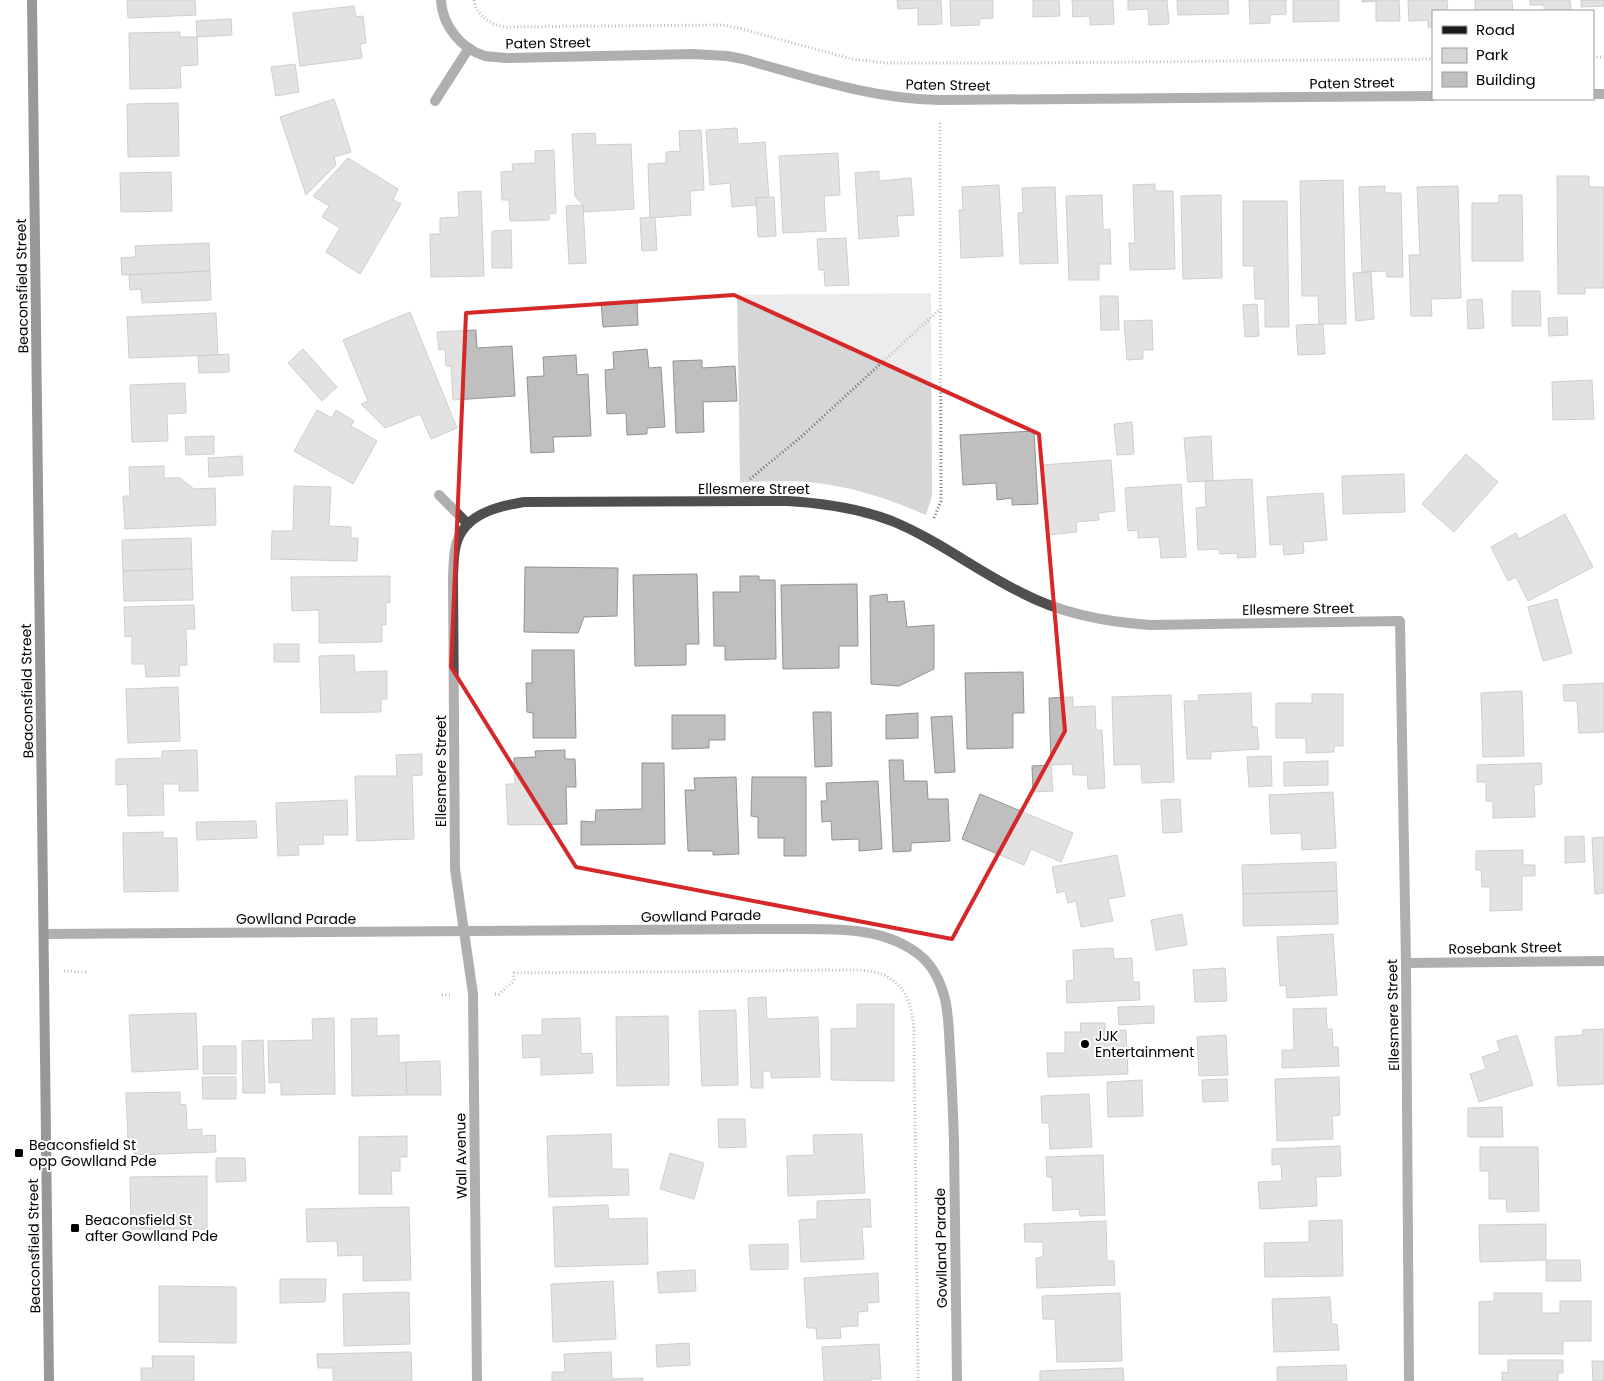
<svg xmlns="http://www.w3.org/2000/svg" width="1604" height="1381" font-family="Poppins,sans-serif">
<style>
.green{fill:#d6d6d6}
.building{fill:#bfbfbf;stroke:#939393}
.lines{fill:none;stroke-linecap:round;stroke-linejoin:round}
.path{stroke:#717171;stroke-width:3;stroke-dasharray:1 2.5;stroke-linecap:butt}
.minor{stroke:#4f4f4f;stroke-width:10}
.tertiary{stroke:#4f4f4f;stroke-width:10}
.secondary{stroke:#1c1c1c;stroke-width:10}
.marked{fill:none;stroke:#d62828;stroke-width:4;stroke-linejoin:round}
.poi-dot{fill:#000;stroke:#fff;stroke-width:2}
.labels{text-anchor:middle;stroke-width:4;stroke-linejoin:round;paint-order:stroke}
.street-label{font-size:14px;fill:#000;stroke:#fff}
.poi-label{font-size:14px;fill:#000;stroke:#fff;text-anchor:start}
</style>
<rect width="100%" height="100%" fill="#fff"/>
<!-- green -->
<path class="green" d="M931 293 932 496 926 515C883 496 840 483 793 481 775 481 757 482 740 482L737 295Z"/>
<!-- building -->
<g class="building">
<polygon points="127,0 195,0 196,15 128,18"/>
<polygon points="897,0 941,0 942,24 918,25 918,8 898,9"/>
<polygon points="950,0 993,0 993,18 979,19 980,25 951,26"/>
<polygon points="1033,0 1059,0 1060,16 1033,17"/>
<polygon points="1072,0 1113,0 1114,24 1090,25 1090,16 1073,17"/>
<polygon points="1128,0 1167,0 1169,24 1149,25 1148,9 1128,10"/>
<polygon points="1177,0 1228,0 1229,14 1178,15"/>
<polygon points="1249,0 1286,0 1286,14 1270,15 1270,23 1250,24"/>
<polygon points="1293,0 1339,0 1339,21 1293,22"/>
<polygon points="1362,0 1399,0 1400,21 1376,21 1376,1 1362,2"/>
<polygon points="1408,0 1447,0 1448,11 1433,11 1433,27 1428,27 1428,20 1409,21"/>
<polygon points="1475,0 1512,0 1513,11 1475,11"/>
<polygon points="1530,0 1570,0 1571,11 1544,11 1544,5 1530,5"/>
<polygon points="1581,0 1604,0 1604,6 1581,7"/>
<polygon points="354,6 356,17 363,16 366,43 360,44 362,58 300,66 293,13"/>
<polygon points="231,19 232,35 197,37 196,21"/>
<polygon points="180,32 180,37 197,37 198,65 180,66 181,88 130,89 129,33"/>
<polygon points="295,64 299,92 276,96 271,67"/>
<polygon points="334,99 351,152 334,157 336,165 306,195 280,117"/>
<polygon points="178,103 179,156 128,157 127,104"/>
<polygon points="737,128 738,144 765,142 769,198 756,198 756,205 732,207 730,183 710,185 706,130"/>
<polygon points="701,130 704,190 690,191 691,215 650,218 648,164 666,163 666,152 680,151 679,131"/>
<polygon points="595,133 596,145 631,144 634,209 583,212 583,205 575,196 572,134"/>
<polygon points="554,150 556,213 549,214 549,220 510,221 509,200 502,200 501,172 513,171 512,164 535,163 535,151"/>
<polygon points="838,153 840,195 824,196 826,231 783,233 779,156"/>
<polygon points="348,158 398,189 393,200 401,204 360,274 326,252 340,228 322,217 329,206 313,196"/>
<polygon points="879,171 879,181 911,178 914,215 897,216 899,236 859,239 855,173"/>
<polygon points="171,172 172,211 121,212 120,173"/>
<polygon points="1557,176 1589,176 1589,187 1604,187 1604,288 1585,288 1585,294 1558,294"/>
<polygon points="1343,180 1346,324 1319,324 1318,296 1302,296 1300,181"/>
<polygon points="1155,184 1155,191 1173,191 1175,269 1130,270 1129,243 1135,243 1133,185"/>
<polygon points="999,185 1003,256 961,258 959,210 963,210 962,187"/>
<polygon points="1385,186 1385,193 1401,193 1403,277 1387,277 1386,271 1362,272 1359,187"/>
<polygon points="1458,186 1461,298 1431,299 1432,316 1411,316 1409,255 1420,255 1417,187"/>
<polygon points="1055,187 1058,263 1020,264 1018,213 1023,212 1022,188"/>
<polygon points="481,191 484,276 431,277 430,234 440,234 440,218 459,217 458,192"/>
<polygon points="1102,195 1103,230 1110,229 1111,264 1099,264 1099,280 1069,280 1066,196"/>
<polygon points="1221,195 1222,278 1183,279 1181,196"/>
<polygon points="1499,195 1522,195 1523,261 1472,261 1472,203 1499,203"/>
<polygon points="774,197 776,236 758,237 756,198"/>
<polygon points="1243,201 1287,201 1289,327 1265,327 1265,299 1255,299 1254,266 1243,266"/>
<polygon points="583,205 586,263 569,264 566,206"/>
<polygon points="655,217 657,250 642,251 640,218"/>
<polygon points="511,230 512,268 492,268 492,231"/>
<polygon points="846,238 849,285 825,286 824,270 819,270 817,239"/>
<polygon points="209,243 210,271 122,275 121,258 136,257 135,246"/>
<polygon points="210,271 211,300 142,303 141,289 130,290 129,275"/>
<polygon points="1371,272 1374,319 1356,321 1353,273"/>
<polygon points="1512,291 1540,291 1541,326 1512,326"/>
<polygon points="1100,296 1118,296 1119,330 1101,330"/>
<polygon points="1482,299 1484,328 1468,329 1467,300"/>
<polygon points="637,300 638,325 603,327 601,302"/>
<polygon points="1257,304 1259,336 1245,337 1243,305"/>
<polygon points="410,312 457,428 431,439 420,414 385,428 361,404 368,401 343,340"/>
<polygon points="216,313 218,355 129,358 127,317"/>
<polygon points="1567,317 1568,335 1549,336 1548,318"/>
<polygon points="1152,320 1153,350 1143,350 1143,359 1127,360 1124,321"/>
<polygon points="1323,324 1325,354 1298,355 1296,325"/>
<polygon points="476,330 477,348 512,346 515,396 453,400 451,366 446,366 445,349 439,350 437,332"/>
<polygon points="303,349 337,387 322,401 288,363"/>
<polygon points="647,349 649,368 661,367 665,427 647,428 647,434 627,435 626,413 607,414 605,370 614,369 613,352"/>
<polygon points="229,354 229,372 199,373 198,356"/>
<polygon points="576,355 577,375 588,374 591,436 553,437 554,452 531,453 527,377 544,376 543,357"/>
<polygon points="702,360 702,368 735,366 737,401 703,402 704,432 676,433 673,361"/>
<polygon points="1592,380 1594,419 1553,420 1552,382"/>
<polygon points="185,383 186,413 167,414 168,441 132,442 130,385"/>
<polygon points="317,410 332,418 336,410 354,421 351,426 377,441 353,484 294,451"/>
<polygon points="1132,422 1134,454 1117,455 1114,424"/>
<polygon points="1034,431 1038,504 1012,505 1012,498 997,500 996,483 963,485 960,435"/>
<polygon points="214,436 214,454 186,455 185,437"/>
<polygon points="1211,436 1213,481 1188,482 1184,438"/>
<polygon points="1466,454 1498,482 1454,532 1422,504"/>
<polygon points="242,456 243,475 209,477 208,458"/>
<polygon points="1111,460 1115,511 1098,513 1099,520 1076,522 1077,532 1047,535 1042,465"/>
<polygon points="164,466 164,478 180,478 194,489 215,488 216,525 125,529 123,496 130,496 129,467"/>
<polygon points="1404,474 1405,512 1343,514 1342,476"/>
<polygon points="1252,479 1256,557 1237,558 1238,553 1220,554 1219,549 1198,550 1196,508 1206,507 1205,481"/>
<polygon points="1181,484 1186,557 1161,558 1159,537 1138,538 1138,530 1128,531 1125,488"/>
<polygon points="294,486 331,487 329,526 351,527 351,538 358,538 357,561 271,559 272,531 293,531"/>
<polygon points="1323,493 1327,540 1303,542 1304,553 1284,555 1283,544 1270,545 1267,497"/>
<polygon points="1565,514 1593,567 1528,601 1516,577 1508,581 1491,547 1516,533 1519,539"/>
<polygon points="191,538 192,569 123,571 122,540"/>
<polygon points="525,567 618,568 617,616 584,617 578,633 524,632"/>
<polygon points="192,569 193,600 124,601 123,571"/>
<polygon points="697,574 699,644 686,644 686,665 635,666 633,575"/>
<polygon points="390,576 390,603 386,602 386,625 382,624 382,642 319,643 319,610 292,611 291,577"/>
<polygon points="740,576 759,576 759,580 775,580 776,659 725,660 725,646 714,646 713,592 740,592"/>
<polygon points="857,584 858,646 839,646 839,668 783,669 781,585"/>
<polygon points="887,594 888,602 904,601 907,627 934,625 934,669 899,686 871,684 870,596"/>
<polygon points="1557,599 1572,653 1543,661 1528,607"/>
<polygon points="194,605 195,629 186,629 187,665 179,665 180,676 146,677 145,664 132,664 132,636 125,637 124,607"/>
<rect x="274" y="644" width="25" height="18"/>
<polygon points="532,650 574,650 576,738 533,738 533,713 527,712 526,683 532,683"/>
<polygon points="354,655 355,672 387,671 387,699 381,699 381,712 321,713 319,656"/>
<polygon points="1023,672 1024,713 1013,713 1013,748 967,749 965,673"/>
<polygon points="1604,683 1604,732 1579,733 1577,701 1564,701 1563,685"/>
<polygon points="178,687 180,741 128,743 126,689"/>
<polygon points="1522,691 1524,756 1483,757 1481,693"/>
<polygon points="1251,693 1252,727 1257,727 1259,749 1211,752 1211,759 1187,759 1184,701 1199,701 1198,695"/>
<polygon points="1312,694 1343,694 1343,746 1334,746 1334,752 1306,753 1306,738 1276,738 1276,703 1312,703"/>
<polygon points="1171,695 1174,782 1142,783 1141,764 1114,765 1112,697"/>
<polygon points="1073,697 1073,707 1095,706 1096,730 1102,730 1105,788 1088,789 1087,775 1073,775 1072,764 1051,765 1049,698"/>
<polygon points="813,712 831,712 832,766 815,767"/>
<polygon points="918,713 918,738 886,739 886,715"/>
<polygon points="672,715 725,715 725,740 709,740 709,748 672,749"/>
<polygon points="952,716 955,772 935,773 931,717"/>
<polygon points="197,750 198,791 179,791 179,784 163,784 164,815 128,816 127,784 116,785 116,759 162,758 162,751"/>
<polygon points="565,750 565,759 575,759 576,787 566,787 567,824 508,825 506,784 515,784 514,758 536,757 535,751"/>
<polygon points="422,754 422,775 412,776 414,839 357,841 355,776 397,776 396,755"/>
<polygon points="1271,756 1272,786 1249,787 1247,757"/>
<polygon points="889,760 903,760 904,781 927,781 928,799 948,799 950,841 911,843 911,851 893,852"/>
<polygon points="1328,761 1328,785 1284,786 1284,762"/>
<polygon points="642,763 664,763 665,844 581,845 581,821 595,822 596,810 642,809"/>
<polygon points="1541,763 1542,784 1534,785 1535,817 1493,818 1493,801 1486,801 1486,782 1477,782 1477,765"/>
<polygon points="1051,765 1053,791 1033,792 1032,766"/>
<polygon points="736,777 739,854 713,855 713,851 688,851 685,790 695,790 694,778"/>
<polygon points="752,777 806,777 806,856 784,856 784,838 758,838 758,817 751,816"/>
<polygon points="878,781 882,849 859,851 859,839 832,840 831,821 822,822 821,801 827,801 826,783"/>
<polygon points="1333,792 1336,848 1302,850 1301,833 1271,834 1269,795"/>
<polygon points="980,794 1073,833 1061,862 1031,849 1024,865 962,839"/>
<polygon points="1180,799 1182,832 1163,833 1161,800"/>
<polygon points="347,800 348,835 323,835 324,844 298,845 299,855 278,856 276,803"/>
<polygon points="256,821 257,838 197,840 196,822"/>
<polygon points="163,832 163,838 177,838 178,891 124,892 123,833"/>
<polygon points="1584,836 1585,862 1565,863 1565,837"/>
<polygon points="1604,837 1604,893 1595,894 1592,838"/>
<polygon points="1523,850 1523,865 1535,865 1535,876 1522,876 1522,910 1490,911 1490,887 1482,887 1481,870 1476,870 1476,851"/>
<polygon points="1117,855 1125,896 1108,899 1113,921 1081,927 1076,901 1068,903 1065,891 1057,893 1052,867"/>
<polygon points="1336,862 1337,891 1243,894 1242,865"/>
<polygon points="1337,891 1338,924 1243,926 1243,894"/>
<polygon points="1182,914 1187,945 1156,950 1151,920"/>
<polygon points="1333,934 1337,995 1287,998 1286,985 1280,986 1277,937"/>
<polygon points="1113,948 1114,959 1132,958 1133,982 1139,982 1140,1000 1067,1003 1066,981 1074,980 1073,950"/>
<polygon points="1225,968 1227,1001 1195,1002 1193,970"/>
<polygon points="766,997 767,1019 818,1017 820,1077 771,1078 771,1071 763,1071 763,1088 751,1088 748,998"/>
<polygon points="857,1004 894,1004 894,1081 831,1080 831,1029 857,1028"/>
<polygon points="1154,1006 1154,1023 1119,1025 1118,1007"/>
<polygon points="1326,1008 1327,1029 1332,1029 1333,1047 1338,1047 1339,1066 1282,1068 1282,1050 1294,1050 1293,1009"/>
<polygon points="736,1010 738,1085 702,1086 699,1011"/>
<polygon points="196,1013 198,1069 132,1072 129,1015"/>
<polygon points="668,1016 669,1085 617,1086 616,1017"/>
<polygon points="334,1018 335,1094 281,1095 281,1082 269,1083 268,1041 313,1040 312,1019"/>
<polygon points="377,1018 377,1036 399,1035 399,1063 406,1062 407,1095 352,1096 351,1019"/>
<polygon points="580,1018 581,1054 592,1053 593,1073 541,1075 541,1057 523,1058 522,1035 542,1035 542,1019"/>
<polygon points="1080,1023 1105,1023 1105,1031 1126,1030 1128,1074 1048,1077 1047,1053 1065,1053 1065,1032 1081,1032"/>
<polygon points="1604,1029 1604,1084 1558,1086 1555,1037 1583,1035 1582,1030"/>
<polygon points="1226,1035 1228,1075 1199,1076 1197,1037"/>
<polygon points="1517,1035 1533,1085 1479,1102 1470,1074 1486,1069 1482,1057 1500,1051 1497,1041"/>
<polygon points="263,1040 265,1093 243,1093 242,1041"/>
<rect x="203" y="1046" width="33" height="28"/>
<polygon points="440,1061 441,1095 407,1095 406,1062"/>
<polygon points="202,1077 236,1077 236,1099 203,1099"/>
<polygon points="1339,1077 1340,1115 1332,1116 1333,1139 1277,1141 1275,1079"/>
<polygon points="1227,1079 1228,1101 1203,1102 1202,1080"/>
<polygon points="1142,1080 1143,1116 1108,1117 1107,1082"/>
<polygon points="180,1092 180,1104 186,1105 187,1130 202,1129 202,1136 215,1135 216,1152 134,1155 134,1138 128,1139 126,1093"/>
<polygon points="1089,1094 1092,1147 1050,1149 1049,1123 1042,1123 1041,1096"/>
<polygon points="1502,1107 1503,1137 1468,1137 1468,1108"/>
<polygon points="718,1119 745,1119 746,1147 719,1148"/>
<polygon points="611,1134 612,1169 628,1169 629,1195 549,1197 547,1136"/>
<polygon points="862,1134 865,1193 788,1196 787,1156 814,1155 813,1135"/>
<polygon points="407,1136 407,1157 400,1157 400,1171 391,1171 392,1194 359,1194 359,1137"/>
<polygon points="1340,1146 1341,1176 1316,1177 1317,1206 1260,1209 1258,1182 1282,1181 1281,1164 1272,1165 1272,1149"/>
<polygon points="1480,1147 1538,1147 1539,1211 1507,1212 1506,1199 1489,1199 1489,1171 1480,1171"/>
<polygon points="670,1153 704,1163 694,1199 660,1189"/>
<polygon points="1103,1155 1105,1215 1080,1216 1079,1209 1053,1211 1052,1177 1047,1177 1046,1157"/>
<polygon points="216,1158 245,1158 246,1181 216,1182"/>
<polygon points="207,1176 207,1229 131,1229 130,1177"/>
<polygon points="870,1199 871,1227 862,1227 864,1259 801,1262 799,1220 817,1219 817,1201"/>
<polygon points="608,1205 609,1219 647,1218 648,1264 555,1267 553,1207"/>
<polygon points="409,1207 411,1280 363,1281 363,1255 338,1256 337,1241 307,1242 306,1209"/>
<polygon points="1342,1220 1343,1276 1265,1277 1264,1243 1309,1242 1309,1221"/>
<polygon points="1106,1221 1107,1261 1114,1261 1115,1285 1037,1288 1036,1258 1043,1257 1043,1242 1025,1242 1024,1224"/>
<polygon points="1546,1224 1546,1260 1480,1262 1479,1225"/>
<polygon points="788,1244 788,1269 751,1270 749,1245"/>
<polygon points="1546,1260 1580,1260 1581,1281 1546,1281"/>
<polygon points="695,1270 696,1291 659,1293 657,1272"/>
<polygon points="878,1273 879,1302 867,1303 868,1311 858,1312 858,1326 840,1327 841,1338 817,1339 816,1328 807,1328 804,1278"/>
<polygon points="280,1279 326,1279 325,1302 280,1303"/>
<polygon points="613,1281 616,1339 553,1342 551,1284"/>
<polygon points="159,1286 236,1287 236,1343 159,1342"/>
<polygon points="409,1292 410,1344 344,1346 343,1294"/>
<polygon points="1120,1293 1122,1361 1057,1362 1055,1319 1043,1319 1042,1296"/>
<polygon points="1494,1293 1542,1293 1542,1313 1560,1313 1560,1301 1591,1301 1591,1341 1563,1341 1563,1354 1479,1354 1479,1302 1494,1301"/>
<polygon points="1330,1297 1332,1324 1337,1324 1339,1350 1274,1352 1272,1299"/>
<polygon points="689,1343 690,1365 657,1367 656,1345"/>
<polygon points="879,1344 881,1379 871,1379 871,1381 824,1381 822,1347"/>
<polygon points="411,1352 412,1381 333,1381 333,1368 318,1368 317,1354"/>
<polygon points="611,1352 612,1379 643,1378 643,1381 552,1381 552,1372 565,1372 564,1354"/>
<polygon points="152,1356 194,1356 194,1381 141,1381 141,1368 153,1368"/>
<polygon points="1508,1360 1563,1360 1563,1373 1558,1373 1558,1381 1502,1381 1502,1372 1508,1373"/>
<polygon points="1592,1361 1604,1361 1604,1381 1593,1381"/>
<polygon points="1346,1365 1347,1381 1277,1381 1277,1367"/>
<polygon points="1123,1368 1124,1381 1040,1381 1040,1371"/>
</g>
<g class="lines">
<!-- path -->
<g class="path">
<path d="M474 0C477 17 490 24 505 27L722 25 734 27 852 59 887 63H1031L1433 59"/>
<polyline points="1593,57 1604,57"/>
<polyline points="750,479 802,436 939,310"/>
<polyline points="934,518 941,501 940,121"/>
<polyline points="64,971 86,972"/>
<path d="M495 994H499L514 981V973L858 970C899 972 911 993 914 1031L918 1381"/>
<polyline points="442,995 451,995"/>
</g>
<!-- minor -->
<g class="minor">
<path d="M441 0C442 25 461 49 485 56 491 57 498 57 505 58L693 54 727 56 743 59C808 77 872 99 940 100L1433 96"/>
<polyline points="1593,94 1604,94"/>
<polyline points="435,101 469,48"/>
<polyline points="439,495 468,524"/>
<polyline points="1406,963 1604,961"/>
<path d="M477 1381 473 994 455 869 453 575C454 563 453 550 458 539 468 513 500 506 524 502L787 501C823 503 858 508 892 521 938 540 977 571 1022 593 1062 614 1105 622 1150 625L1400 621 1406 963 1409 1381"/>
</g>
<!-- tertiary -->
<path class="tertiary" d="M44 934 776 929C825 930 882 923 922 957 934 968 941 983 945 999 949 1016 949 1035 950 1052 952 1082 953 1112 954 1143 955 1222 956 1302 957 1381"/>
<!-- secondary -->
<polyline class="secondary" points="32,0 49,1381"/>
</g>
<!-- marked area -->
<path d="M0 0H1604V1381H0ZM734 295 1039 434 1065 731 952 939 576 867 451 667 466 313Z" fill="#fff" fill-opacity=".55" fill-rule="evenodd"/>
<path class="marked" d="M734 295 1039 434 1065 731 952 939 576 867 451 667 466 313Z"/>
<!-- markers -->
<g class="poi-dot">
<circle cx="1085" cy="1044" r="5"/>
<rect x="14" y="1148" width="10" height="10" rx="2.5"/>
<rect x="70" y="1223" width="10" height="10" rx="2.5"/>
</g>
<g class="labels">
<!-- street labels -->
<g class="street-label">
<text transform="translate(548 43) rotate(-1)" y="5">Paten Street</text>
<text transform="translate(1352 83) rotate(-1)" y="5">Paten Street</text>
<text transform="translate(948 85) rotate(1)" y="5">Paten Street</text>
<text transform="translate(22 286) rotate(-91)" y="5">Beaconsfield Street</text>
<text x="754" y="494">Ellesmere Street</text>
<text transform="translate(1298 609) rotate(-1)" y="5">Ellesmere Street</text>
<text transform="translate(27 691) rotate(-91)" y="5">Beaconsfield Street</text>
<text transform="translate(441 771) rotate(-90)" y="5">Ellesmere Street</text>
<text transform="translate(701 916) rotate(-1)" y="5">Gowlland Parade</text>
<text x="296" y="924">Gowlland Parade</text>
<text transform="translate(1505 948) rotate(-1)" y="5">Rosebank Street</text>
<text transform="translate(1393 1015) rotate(-91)" y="5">Ellesmere Street</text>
<text transform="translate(461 1156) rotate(-91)" y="5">Wall Avenue</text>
<text transform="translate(34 1246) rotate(-91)" y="5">Beaconsfield Street</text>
<text transform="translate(941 1248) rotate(-91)" y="5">Gowlland Parade</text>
</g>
<!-- poi labels -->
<g class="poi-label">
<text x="1095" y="1041">JJK<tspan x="1095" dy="16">Entertainment</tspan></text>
<text x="29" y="1150">Beaconsfield St<tspan x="29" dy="16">opp Gowlland Pde</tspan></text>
<text x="85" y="1225">Beaconsfield St<tspan x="85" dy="16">after Gowlland Pde</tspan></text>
</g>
</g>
<!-- legend -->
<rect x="1432" y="10" width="162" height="90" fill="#ffffff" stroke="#999999"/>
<rect x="1442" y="26" width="25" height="8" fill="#1c1c1c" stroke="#999999"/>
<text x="1476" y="35" font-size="15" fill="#000000">Road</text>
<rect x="1442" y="48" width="25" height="15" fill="#d6d6d6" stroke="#999999"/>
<text x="1476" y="60" font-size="15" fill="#000000">Park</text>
<rect x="1442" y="72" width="25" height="15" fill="#bfbfbf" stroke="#999999"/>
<text x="1476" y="85" font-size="15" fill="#000000">Building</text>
</svg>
